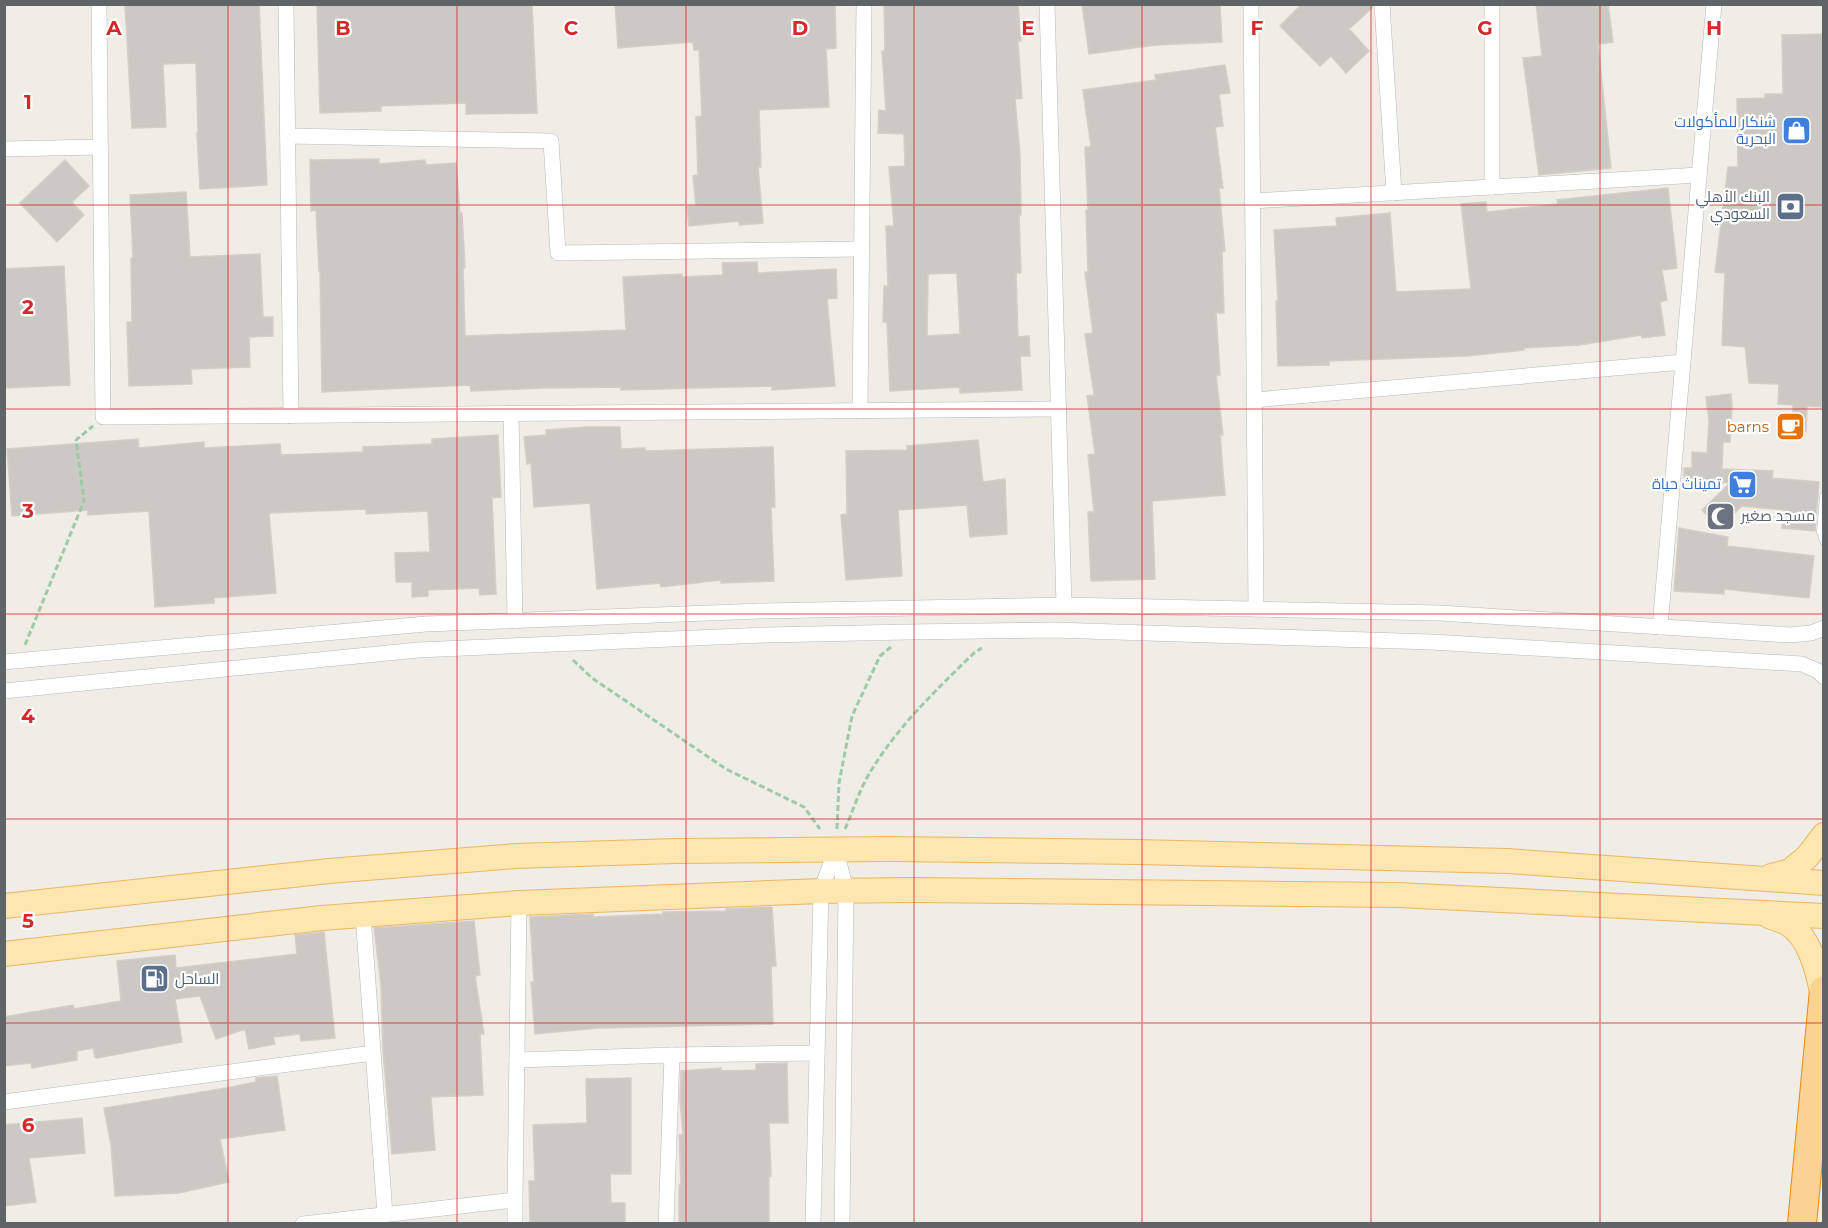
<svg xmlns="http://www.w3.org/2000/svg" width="1828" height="1228" font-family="Montserrat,Cairo,sans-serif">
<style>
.building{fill:#ccc8c4;stroke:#d5cec6;stroke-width:1.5;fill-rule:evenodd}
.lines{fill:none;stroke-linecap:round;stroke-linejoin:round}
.lane-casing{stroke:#b5b8bb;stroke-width:9}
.street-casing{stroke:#b5b8bb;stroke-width:16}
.primary-casing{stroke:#eeb562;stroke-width:26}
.highway-casing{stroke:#f28906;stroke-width:30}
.path{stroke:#9fcaa6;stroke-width:3;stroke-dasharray:6 3;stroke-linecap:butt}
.lane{stroke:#fff;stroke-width:8}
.street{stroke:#fff;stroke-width:15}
.primary{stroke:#fde6b0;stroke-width:24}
.highway{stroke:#fad394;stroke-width:28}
.grid{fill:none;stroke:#d62828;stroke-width:1.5;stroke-opacity:0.55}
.labels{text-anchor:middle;stroke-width:4.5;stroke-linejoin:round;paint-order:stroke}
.shop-label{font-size:15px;fill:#366cbe;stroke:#fff;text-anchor:end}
.service-label{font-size:15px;fill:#4e5e75;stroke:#fff;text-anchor:end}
.food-label{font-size:15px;fill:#c56008;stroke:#fff;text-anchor:end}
.worship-label{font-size:15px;fill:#5b616d;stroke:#fff;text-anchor:start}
.grid-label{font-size:20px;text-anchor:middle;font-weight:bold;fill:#d62828;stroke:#fff;stroke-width:4.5;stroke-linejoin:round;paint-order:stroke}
</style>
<rect width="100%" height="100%" fill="#f0ede7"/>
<!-- building -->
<g class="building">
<polygon points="125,4 259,4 267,185 200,189 197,133 198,133 196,63 163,64 166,127 132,128"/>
<polygon points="317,4 532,4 537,113 466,114 466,103 381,106 381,111 320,113"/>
<polygon points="615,4 835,4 836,48 826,49 829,107 759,110 761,167 758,167 763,223 739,225 739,221 689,226 687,206 696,206 693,176 698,175 696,117 702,116 699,50 694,50 693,42 618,48"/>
<path d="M884 4H1018L1021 41H1018L1022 98 1015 99 1020 154 1021 215H1019L1021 273H1016L1018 337 1029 336 1030 356H1020L1022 390 960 393V387L890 391 887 322H883L884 286H888L886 226H894L889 167 905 166 904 134 878 133 879 110 886 111 882 51H885ZM957 273 960 334 927 336 928 274Z"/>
<polygon points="1082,4 1220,4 1222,42 1156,45 1089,54"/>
<polygon points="1302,4 1372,4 1372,8 1349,29 1369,51 1346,73 1331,56 1320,66 1280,26"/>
<polygon points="1536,4 1608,4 1613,42 1598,44 1611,168 1539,175 1523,58 1542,56"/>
<polygon points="1824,34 1824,407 1807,406 1806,432 1792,431 1793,405 1778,404 1779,384 1749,383 1745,347 1722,345 1725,273 1715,272 1728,167 1738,167 1737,99 1765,98 1765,94 1783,94 1782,35"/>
<polygon points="1225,65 1230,93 1219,94 1223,126 1215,127 1223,188 1219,188 1225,251 1222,252 1224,313 1216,313 1220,375 1216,375 1223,435 1220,435 1225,495 1152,501 1155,579 1091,581 1088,512 1094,512 1088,455 1095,454 1087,396 1094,395 1085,334 1093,333 1085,272 1088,272 1086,210 1088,210 1085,147 1091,147 1083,90 1156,80 1155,75"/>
<polygon points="379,159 379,164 425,160 426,165 456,163 460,213 462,213 465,268 463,268 465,336 626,330 623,277 682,274 682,277 723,275 722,263 757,262 758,273 836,269 837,298 827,299 835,386 772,390 772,386 621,390 621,387 544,388 471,391 470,385 322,392 320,271 319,271 316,210 311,211 310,160"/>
<polygon points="65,160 89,186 72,202 84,215 57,242 20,203"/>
<polygon points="1668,188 1677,268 1662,270 1667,300 1660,302 1665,335 1642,338 1641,335 1579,345 1524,348 1524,350 1466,356 1329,361 1329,365 1278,366 1276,301 1278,301 1274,230 1337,226 1336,218 1390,213 1396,292 1471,289 1461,204 1486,202 1487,212 1558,204 1557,200"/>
<polygon points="186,192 190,257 260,254 263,317 273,317 273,336 249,337 250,367 191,369 192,384 129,386 127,322 132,322 131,258 133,258 130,195"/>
<polygon points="64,266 70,385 4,388 4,269"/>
<polygon points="1731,394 1732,407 1730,442 1723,442 1722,469 1773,471 1772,478 1819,482 1815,531 1782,528 1784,510 1742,506 1719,528 1702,510 1730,483 1684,479 1684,468 1692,468 1692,452 1707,453 1709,421 1706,397"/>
<polygon points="586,427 620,427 621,449 645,448 645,451 773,447 775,507 771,507 774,581 721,583 721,580 661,587 660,583 597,589 590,503 534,507 531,463 527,464 524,437 546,435 546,430"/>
<polygon points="498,435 501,497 492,498 496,594 480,595 479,588 428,590 428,596 412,597 412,582 396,582 395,553 430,552 428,511 366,514 366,509 269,513 276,593 214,598 214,603 155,607 149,511 88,515 88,510 12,516 7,449 138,439 139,448 204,442 204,448 280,444 281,455 363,452 363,447 432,444 432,439"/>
<polygon points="978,440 983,482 1005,479 1007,534 970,537 967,505 898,510 902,576 846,580 841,515 847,514 846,451 907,450 907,446"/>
<polygon points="1679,528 1728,537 1727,546 1814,556 1809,598 1724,589 1724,594 1674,591"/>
<polygon points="772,907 776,966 771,966 773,1024 599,1028 535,1034 531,982 534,982 530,917 593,914 593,917 663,914 663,912 726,911 726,909"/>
<polygon points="474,921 480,975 475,976 484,1034 480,1034 483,1095 431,1097 435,1150 392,1154 383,1051 381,985 374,928"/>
<polygon points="324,932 335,1038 301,1041 300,1034 273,1037 275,1044 249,1049 245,1029 216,1039 200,996 175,999 182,1042 97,1058 95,1057 93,1048 77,1051 77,1060 32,1068 31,1063 4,1066 4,1017 73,1005 74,1009 121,1001 117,961 175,955 176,968 297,954 295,935"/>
<polygon points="787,1063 788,1123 769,1123 771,1176 769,1177 769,1224 679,1224 679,1185 681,1185 679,1135 683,1135 680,1100 681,1071 721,1068 721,1071 756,1070 756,1064"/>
<polygon points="277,1076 285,1130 220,1139 229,1182 179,1193 115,1196 111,1145 104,1108 226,1088 256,1082 256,1078"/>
<polygon points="631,1078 631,1174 610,1174 611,1203 625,1203 625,1224 530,1224 529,1181 535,1181 533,1125 587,1123 586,1079"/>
<polygon points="82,1118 85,1153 29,1158 36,1202 4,1206 4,1125"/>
</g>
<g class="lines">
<defs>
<polyline id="lane" points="1824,496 1821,532 1824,541"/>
<g id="street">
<polyline points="99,4 103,417 1059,409"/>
<polyline points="286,4 291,416"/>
<polyline points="1047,4 1064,605"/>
<polyline points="1251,4 1256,609"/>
<polyline points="1382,4 1394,193"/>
<polyline points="1492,4 1492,187"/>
<polyline points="288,136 551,141 558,253 861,249"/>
<polyline points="4,149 100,147"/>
<polyline points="1252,201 1699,175"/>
<polyline points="1254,400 1683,362"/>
<polyline points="860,411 864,4"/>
<polyline points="511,413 515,621"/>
<polyline points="1660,627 1714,4"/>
<polyline points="4,662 426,624 760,611 1064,605 1440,613 1790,635 1811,633 1824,628"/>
<polyline points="4,691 418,650 765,635 908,632 1054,630 1431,642 1802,664 1818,671 1824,677"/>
<polyline points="836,850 846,891 842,1224"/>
<polyline points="363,915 385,1214"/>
<polyline points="517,1060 672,1055 817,1053"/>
<polyline points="4,1102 373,1053"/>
<polyline points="303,1224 515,1200 519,903"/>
<polyline points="515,1224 515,1200"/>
<polyline points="666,1224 672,1055"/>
<polyline points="813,1224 821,891 836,849"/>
</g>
<g id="primary">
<polyline points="1771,876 1790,871 1807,857 1824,835"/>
<polyline points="4,906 329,871 516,856 675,851 887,849 1137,852 1507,861 1824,883"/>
<path d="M1769 916C1774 918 1781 920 1787 923 1810 936 1818 972 1823 996"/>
<polyline points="4,954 322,918 519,903 821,891 912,890 1398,895 1824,916"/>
</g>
<polyline id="highway" points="1802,1224 1824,990"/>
</defs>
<!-- lane casing -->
<use href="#lane" class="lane-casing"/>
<!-- street casing -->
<use href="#street" class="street-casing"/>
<!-- primary casing -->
<use href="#primary" class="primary-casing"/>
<!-- highway casing -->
<use href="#highway" class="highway-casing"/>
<!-- path -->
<g class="path">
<polyline points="25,645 84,501 76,440 93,426"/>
<polyline points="573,660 592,678 726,769 804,807 820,829"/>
<polyline points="837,829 839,783 852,716 880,656 891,647"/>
<path d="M845 829C853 811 859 791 869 774 897 727 936 690 975 652L982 648"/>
</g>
<!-- lane -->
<use href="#lane" class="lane"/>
<!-- street -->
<use href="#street" class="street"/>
<!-- primary -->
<use href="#primary" class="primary"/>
<!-- highway -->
<use href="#highway" class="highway"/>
</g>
<!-- grid -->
<path class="grid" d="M228 4V1224M457 4V1224M686 4V1224M914 4V1224M1142 4V1224M1371 4V1224M1600 4V1224M4 205H1824M4 409H1824M4 614H1824M4 819H1824M4 1023H1824"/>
<!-- icons -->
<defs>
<symbol id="shop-square" viewBox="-11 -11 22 22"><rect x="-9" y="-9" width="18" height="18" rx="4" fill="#3f7fe0" stroke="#fff"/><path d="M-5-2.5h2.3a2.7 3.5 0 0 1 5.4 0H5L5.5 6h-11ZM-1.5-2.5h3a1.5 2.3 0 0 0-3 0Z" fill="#fff"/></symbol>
<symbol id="bank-square" viewBox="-11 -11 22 22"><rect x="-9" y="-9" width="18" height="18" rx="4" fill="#5c6f8a" stroke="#fff"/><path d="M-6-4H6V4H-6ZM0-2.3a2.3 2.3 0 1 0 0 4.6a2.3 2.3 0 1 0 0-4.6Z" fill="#fff"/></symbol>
<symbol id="cafe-square" viewBox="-11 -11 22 22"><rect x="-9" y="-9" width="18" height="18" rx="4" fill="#e8710a" stroke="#fff"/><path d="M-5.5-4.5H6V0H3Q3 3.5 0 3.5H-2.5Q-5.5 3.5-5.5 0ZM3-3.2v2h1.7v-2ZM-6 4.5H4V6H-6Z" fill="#fff"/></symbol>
<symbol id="supermarket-square" viewBox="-11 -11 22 22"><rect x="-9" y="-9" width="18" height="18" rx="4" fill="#3f7fe0" stroke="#fff"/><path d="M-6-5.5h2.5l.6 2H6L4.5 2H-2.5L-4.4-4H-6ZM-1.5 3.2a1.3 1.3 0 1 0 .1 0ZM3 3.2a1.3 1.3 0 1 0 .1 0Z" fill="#fff"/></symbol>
<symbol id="mosque-square" viewBox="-11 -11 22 22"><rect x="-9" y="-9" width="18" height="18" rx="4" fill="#6b7280" stroke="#fff"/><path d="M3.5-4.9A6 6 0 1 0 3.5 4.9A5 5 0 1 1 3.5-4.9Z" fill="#fff"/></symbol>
<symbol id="fuel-square" viewBox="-11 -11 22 22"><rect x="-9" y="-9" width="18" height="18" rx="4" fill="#5c6f8a" stroke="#fff"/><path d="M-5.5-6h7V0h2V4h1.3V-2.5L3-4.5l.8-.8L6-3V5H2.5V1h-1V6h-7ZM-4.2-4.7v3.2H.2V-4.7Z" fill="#fff"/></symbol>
</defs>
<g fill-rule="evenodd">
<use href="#shop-square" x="1780" y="114" width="33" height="33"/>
<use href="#bank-square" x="1774" y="190" width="33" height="33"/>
<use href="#cafe-square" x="1774" y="410" width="33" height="33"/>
<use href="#supermarket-square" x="1726" y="468" width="33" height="33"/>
<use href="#mosque-square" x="1704" y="500" width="33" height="33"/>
<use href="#fuel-square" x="138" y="962" width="33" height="33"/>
</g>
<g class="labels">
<!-- shop labels -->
<g class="shop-label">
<text x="1776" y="127">شنكار للمأكولات<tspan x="1776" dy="17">البحرية</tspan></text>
<text x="1721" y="489">تميناث حياة</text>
</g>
<!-- service labels -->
<g class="service-label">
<text x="1770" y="202">البنك الأهلي<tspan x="1770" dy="17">السعودي</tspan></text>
<text x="175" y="984" text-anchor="start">الساحل</text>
</g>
<!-- food labels -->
<g class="food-label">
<text x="1769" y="432">barns</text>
</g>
<!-- worship labels -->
<g class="worship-label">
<text x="1741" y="521">مسجد صغير</text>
</g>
</g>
<g class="grid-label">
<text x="114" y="35">A</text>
<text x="343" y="35">B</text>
<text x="571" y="35">C</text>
<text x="800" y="35">D</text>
<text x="1028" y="35">E</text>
<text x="1257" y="35">F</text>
<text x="1485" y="35">G</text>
<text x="1714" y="35">H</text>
<text x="28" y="109">1</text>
<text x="28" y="314">2</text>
<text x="28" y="518">3</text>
<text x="28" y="723">4</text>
<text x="28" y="928">5</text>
<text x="28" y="1132">6</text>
</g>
<!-- border -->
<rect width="1828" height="1228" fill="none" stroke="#5f6467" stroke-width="12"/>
</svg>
